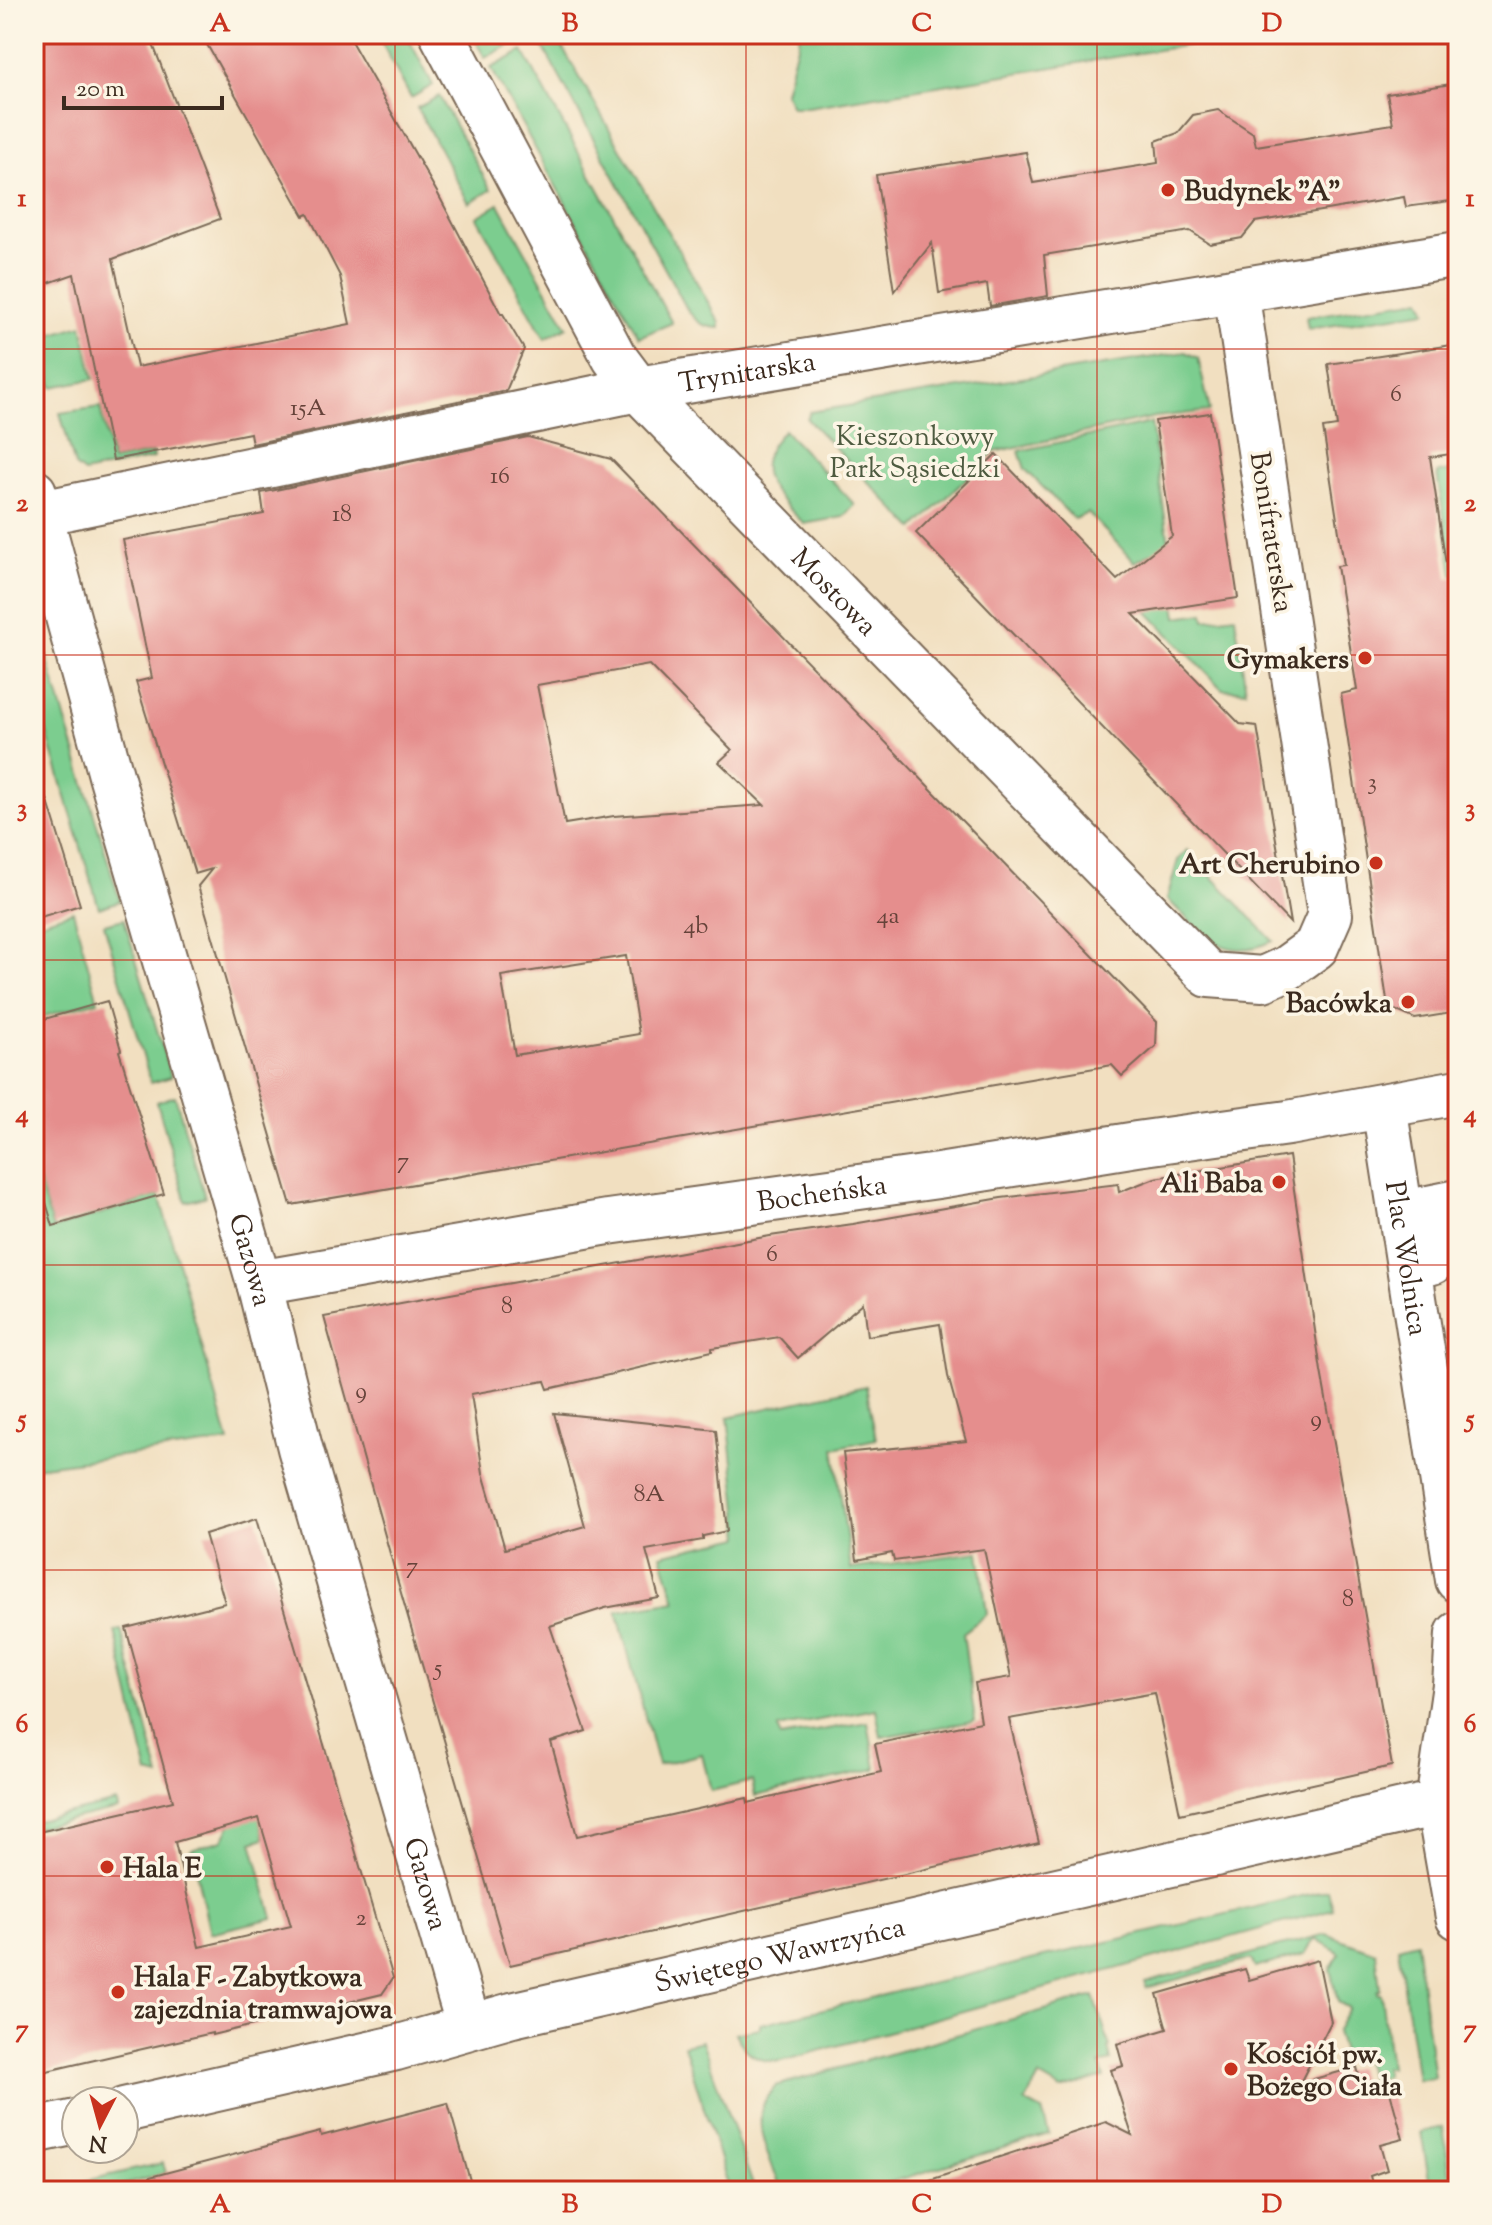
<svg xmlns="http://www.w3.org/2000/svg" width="1492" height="2225" font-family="'Sorts Mill Goudy',serif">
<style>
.green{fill:#7bcd8f;stroke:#5b7c56;stroke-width:2}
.building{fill:#e58e8d;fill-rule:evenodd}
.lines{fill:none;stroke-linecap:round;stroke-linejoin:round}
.minor-casing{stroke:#7b6957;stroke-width:48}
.minor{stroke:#fff;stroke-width:44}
.grid{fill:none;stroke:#c8321e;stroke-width:2;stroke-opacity:0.55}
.poi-dot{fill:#c8321e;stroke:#fcf5e5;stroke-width:3}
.labels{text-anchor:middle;stroke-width:7;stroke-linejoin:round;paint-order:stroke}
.number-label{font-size:24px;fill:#66433a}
.poi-label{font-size:28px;font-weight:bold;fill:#3b2a1e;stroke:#fcf5e5;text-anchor:start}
.street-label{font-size:28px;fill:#3b2a1e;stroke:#fcf5e5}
.park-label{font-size:28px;fill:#4e5b40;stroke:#fcf5e5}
.neatline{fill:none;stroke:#c8321e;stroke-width:3}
.grid-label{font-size:26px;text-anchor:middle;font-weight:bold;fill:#c8321e}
</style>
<rect width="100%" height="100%" fill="#fcf5e5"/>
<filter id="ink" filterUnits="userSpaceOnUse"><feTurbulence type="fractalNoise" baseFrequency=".0125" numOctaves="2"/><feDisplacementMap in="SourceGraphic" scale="16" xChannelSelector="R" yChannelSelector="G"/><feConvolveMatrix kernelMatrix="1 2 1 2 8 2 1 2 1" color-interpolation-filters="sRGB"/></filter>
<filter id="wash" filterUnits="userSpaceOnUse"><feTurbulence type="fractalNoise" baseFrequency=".006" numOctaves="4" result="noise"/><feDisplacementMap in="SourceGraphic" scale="32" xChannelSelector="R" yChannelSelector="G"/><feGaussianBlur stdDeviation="1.8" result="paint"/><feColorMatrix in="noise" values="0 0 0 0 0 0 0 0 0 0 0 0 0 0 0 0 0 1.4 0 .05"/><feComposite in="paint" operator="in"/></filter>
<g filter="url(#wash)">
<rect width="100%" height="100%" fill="#f1dfc0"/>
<!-- green -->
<g class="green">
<polygon points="377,34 406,34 433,85 411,98"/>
<polygon points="472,34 513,34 517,41 485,58"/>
<path d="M536 34H555L720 323V328C703 327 697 323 687 309Z"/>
<polygon points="800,34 1256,34 808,107 792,107 785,92"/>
<polygon points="523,51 672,323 639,337 491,68"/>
<polygon points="439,96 491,190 469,203 417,108"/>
<polygon points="499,204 567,327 545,339 477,217"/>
<polygon points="1421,299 1427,311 1308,329 1306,317"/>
<polygon points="82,325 94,379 52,387 40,338"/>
<polygon points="1185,352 1198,358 1210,411 1155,417 994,452 914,529 807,419 810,412"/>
<polygon points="100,407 112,461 153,453 154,458 84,473 75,466 60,413"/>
<polygon points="1151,423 1169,543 1135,562 1088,513 1074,519 1025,469 1019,451"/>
<path d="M784 430 855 505 843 517 804 524C773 491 744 471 784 430Z"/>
<polygon points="1456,470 1458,574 1453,575 1437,473"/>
<polygon points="1172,584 1177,617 1204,613 1205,620 1235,616 1246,691 1222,689 1141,605"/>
<polygon points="34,615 120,901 99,908 34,690"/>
<path d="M1187 850 1273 941C1221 965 1202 931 1167 899L1178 860Z"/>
<polygon points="73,911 98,1001 34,1019 34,924"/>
<polygon points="124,919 171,1077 151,1083 104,924"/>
<polygon points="175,1096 205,1197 186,1202 157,1102"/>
<polygon points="34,1167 53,1229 159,1195 229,1442 34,1467"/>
<polygon points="866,1386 876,1439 834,1448 851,1569 979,1552 987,1614 963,1633 975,1721 881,1737 876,1709 778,1728 780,1737 868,1722 876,1769 755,1796 752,1781 711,1791 702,1754 658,1765 617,1611 676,1601 661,1555 741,1537 728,1417"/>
<polygon points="121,1630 160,1777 148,1774 115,1631"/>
<polygon points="254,1795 265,1838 252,1842 273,1918 210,1933 191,1849 223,1840 238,1812"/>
<polygon points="117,1802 118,1809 34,1828 34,1821"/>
<path d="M1328 1890 1333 1909 782 2061C759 2064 745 2053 735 2033L760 2028V2024Z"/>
<polygon points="1326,1934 1376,1952 1380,1990 1377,1991 1377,1994 1381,1994 1390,2068 1384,2068 1386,2076 1371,2081 1362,2055 1345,2060 1336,2032 1349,2008 1338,2002 1330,1969 1340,1953 1315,1938 1305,1954 1255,1968 1251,1959 1146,1988 1145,1982"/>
<polygon points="1416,1942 1434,2078 1418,2080 1398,1947"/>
<path d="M1094 1996 1110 2047 1108 2048 1111 2061 1100 2064 1104 2077 1061 2090 1039 2077 1025 2102 1042 2111 1049 2134 862 2191H782C770 2157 744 2116 776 2086Z"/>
<polygon points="702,2041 755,2191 730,2191 684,2045"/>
<polygon points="1443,2127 1452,2191 1431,2191 1421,2132"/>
<polygon points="163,2163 166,2173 102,2191 41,2191"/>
</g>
<g id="blocks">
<!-- building -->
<g class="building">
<polygon points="34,34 149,34 220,219 113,259 137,367 350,324 340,276 308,214 304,216 201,34 347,34 438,194 501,314 503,314 524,349 506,391 252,444 250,433 113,460 74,274 34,288"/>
<polygon points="1458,83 1458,200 1406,207 1404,197 1255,222 1242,238 1210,244 1190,231 1044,255 1048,296 990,306 987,284 939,293 932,243 894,291 876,175 1026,152 1033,183 1158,163 1156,141 1178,133 1193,115 1218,110 1253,133 1256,146 1393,124 1387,94"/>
<polygon points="1458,344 1458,453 1430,457 1448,578 1458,577 1458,1012 1415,1019 1388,1007 1383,974 1341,694 1357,690 1337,566 1344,565 1323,428 1337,426 1328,364"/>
<polygon points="1210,413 1238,598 1133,614 1240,724 1257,726 1290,923 916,533 996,454 1117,580 1172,536 1155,421"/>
<path d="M528 437 611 459 1157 1022 1156 1046 1122 1076 1112 1065 291 1205 198 886 212 869 195 874 136 682 152 678 123 540 264 514 261 493ZM649 665 732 750 719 762 764 805 614 816 565 824 537 685ZM626 956 639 1034 515 1055 501 976Z"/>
<polygon points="44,789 80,905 34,919 34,791"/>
<polygon points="107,1001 121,1050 119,1051 164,1194 53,1226 34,1162 34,1022"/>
<path d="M1289 1156 1321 1371 1392 1766 1180 1814 1155 1693 1009 1719 1039 1843 510 1965 401 1593 324 1317 770 1236 853 1224 1001 1198 1118 1184 1119 1192 1155 1178ZM863 1303 867 1336 940 1324 948 1376 966 1441 843 1453 857 1560 892 1553 894 1561 984 1549 1011 1677 975 1683 981 1722 875 1744 881 1772 748 1803 747 1798 577 1836 551 1742 586 1731 550 1626 605 1608 659 1598 646 1550 703 1540V1536L727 1531 716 1430 554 1413 585 1526 505 1549 483 1473 471 1394 545 1381 548 1389 712 1351V1348L779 1337 798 1358Z"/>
<path d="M257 1518 393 1978 382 1994 212 2035V2033L34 2074V1833L173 1801 126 1628 225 1603 205 1534ZM259 1818 291 1926 199 1947 175 1842Z"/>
<polygon points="1318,1960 1331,2022 1300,2083 1357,2067 1363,2093 1388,2085 1403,2139 1380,2145 1387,2170 1370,2176 1374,2191 923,2191 921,2183 1106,2122 1132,2135 1111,2070 1123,2066 1117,2044 1167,2029 1157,1994 1245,1969 1249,1980"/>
<polygon points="448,2103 473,2191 152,2191 150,2177 320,2132 321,2136"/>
</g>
</g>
</g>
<g filter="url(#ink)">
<use href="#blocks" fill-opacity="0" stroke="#7b6957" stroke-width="2"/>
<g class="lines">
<defs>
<g id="minor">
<path id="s1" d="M442 34 614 357 638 389 1209 975 1263 979 1287 968 1316 947 1330 915 1236 291"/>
<path id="s2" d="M34 492 112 779 259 1283 300 1448 469 2027"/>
<path id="s3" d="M41 513 638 389 1458 254"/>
<path id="s4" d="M1384 1106 1458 1580"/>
<polyline points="1432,1262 1423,1209 1458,1202"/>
<path id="s5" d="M259 1283 608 1222 938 1176 1137 1144 1288 1123 1458 1092"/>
<polyline points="1458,1634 1455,1685 1438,1803 1458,1917"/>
<path id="s6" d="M124 2110 396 2048 512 2015 1438 1803"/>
<polyline points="34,2131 76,2122"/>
</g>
</defs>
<!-- minor casing -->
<use href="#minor" class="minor-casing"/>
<!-- minor -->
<use href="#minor" class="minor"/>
</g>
</g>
<!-- grid -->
<path class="grid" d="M395 34V2191M746 34V2191M1097 34V2191M34 349H1458M34 655H1458M34 960H1458M34 1265H1458M34 1570H1458M34 1876H1458"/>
<!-- markers -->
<g class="poi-dot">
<circle cx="1168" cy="190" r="8"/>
<circle cx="1365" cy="658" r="8"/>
<circle cx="1376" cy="863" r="8"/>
<circle cx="1408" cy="1002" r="8"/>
<circle cx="1279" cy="1182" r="8"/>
<circle cx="107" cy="1867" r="8"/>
<circle cx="118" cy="1992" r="8"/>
<circle cx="1231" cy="2069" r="8"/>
</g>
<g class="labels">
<!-- number labels -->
<g class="number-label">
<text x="1396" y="401">6</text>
<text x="308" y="415">15A</text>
<text x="500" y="483">16</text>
<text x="342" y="521">18</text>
<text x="1372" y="789">3</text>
<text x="888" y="923">4a</text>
<text x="696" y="933">4b</text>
<text x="403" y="1168">7</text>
<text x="772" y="1261">6</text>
<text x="507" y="1313">8</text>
<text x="361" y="1398">9</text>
<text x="1316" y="1426">9</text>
<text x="649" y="1501">8A</text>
<text x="412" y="1573">7</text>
<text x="1348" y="1606">8</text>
<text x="438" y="1675">5</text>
<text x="361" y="1925">2</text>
</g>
<!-- poi labels -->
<g class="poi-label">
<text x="1184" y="200">Budynek "A"</text>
<text x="1349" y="668" text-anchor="end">Gymakers</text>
<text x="1360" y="873" text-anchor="end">Art Cherubino</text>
<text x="1392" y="1012" text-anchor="end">Bacówka</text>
<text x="1263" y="1192" text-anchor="end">Ali Baba</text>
<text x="123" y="1877">Hala E</text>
<text x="134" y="1986">Hala F - Zabytkowa<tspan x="134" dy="32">zajezdnia tramwajowa</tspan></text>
<text x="1247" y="2063">Kościół pw.<tspan x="1247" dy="32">Bożego Ciała</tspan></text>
</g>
<!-- street labels -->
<g class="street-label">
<text dy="10" stroke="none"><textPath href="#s3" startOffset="720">Trynitarska</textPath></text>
<text transform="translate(1273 532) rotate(81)" y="10">Bonifraterska</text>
<text dy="10" stroke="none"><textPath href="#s1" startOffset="688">Mostowa</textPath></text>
<text dy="10" stroke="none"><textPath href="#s5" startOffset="570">Bocheńska</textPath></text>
<text dy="10" stroke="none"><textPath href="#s4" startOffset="154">Plac Wolnica</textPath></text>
<text dy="10" stroke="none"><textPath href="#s2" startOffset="798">Gazowa</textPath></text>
<text dy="10" stroke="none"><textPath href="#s2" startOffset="1446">Gazowa</textPath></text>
<text dy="10" stroke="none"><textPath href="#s6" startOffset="674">Świętego Wawrzyńca</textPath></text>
</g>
<!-- park labels -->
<g class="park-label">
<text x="915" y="445">Kieszonkowy<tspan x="915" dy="32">Park Sąsiedzki</tspan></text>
</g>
</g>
<!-- margin -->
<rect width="1492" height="2225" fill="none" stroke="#fcf5e5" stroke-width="88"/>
<!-- north arrow -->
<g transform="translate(100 2125) rotate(186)"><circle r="38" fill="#fcf5e5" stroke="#afa495" stroke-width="2"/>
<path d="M0-6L14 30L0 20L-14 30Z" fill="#c8321e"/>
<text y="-12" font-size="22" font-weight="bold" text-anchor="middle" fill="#3b2a1e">N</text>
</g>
<!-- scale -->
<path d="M64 96v12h158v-12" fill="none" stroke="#3b2a1e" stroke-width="4"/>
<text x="76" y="96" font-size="24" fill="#3b2a1e" stroke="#fcf5e5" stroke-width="6" paint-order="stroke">20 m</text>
<rect x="44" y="44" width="1404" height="2137" class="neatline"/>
<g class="grid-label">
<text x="220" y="31">A</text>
<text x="570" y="31">B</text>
<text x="922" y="31">C</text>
<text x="1272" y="31">D</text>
<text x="22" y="206">1</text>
<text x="1470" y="206">1</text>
<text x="22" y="511">2</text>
<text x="1470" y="511">2</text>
<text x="22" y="816">3</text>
<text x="1470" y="816">3</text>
<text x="22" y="1122">4</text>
<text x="1470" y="1122">4</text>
<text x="22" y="1427">5</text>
<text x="1470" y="1427">5</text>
<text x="22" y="1732">6</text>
<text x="1470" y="1732">6</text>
<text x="22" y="2037">7</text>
<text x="1470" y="2037">7</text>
<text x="220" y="2212">A</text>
<text x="570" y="2212">B</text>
<text x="922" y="2212">C</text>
<text x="1272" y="2212">D</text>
</g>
</svg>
